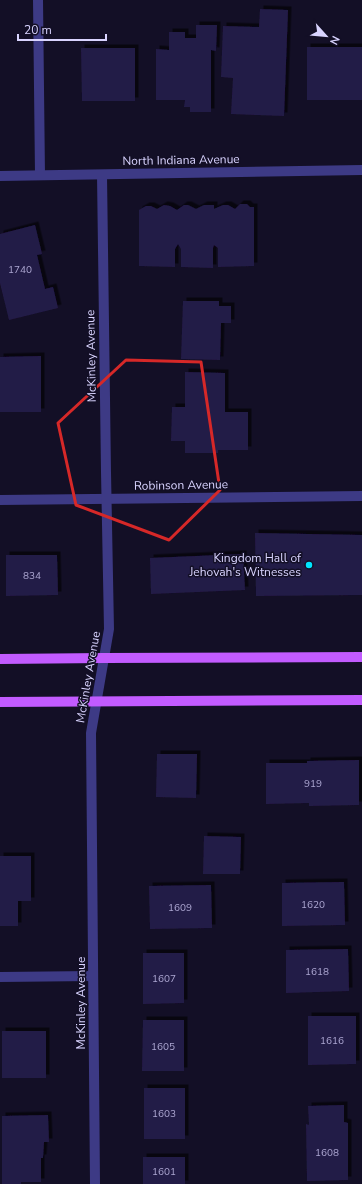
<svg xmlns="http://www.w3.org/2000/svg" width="362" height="1184" font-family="'Nunito Sans',sans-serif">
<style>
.building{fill:#241b47;filter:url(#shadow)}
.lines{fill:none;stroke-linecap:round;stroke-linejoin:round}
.minor{stroke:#3d3a85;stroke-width:10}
.tertiary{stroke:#3d3a85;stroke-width:10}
.primary{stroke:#c25bff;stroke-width:10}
.marked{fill:none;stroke:#d62828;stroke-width:3;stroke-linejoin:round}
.poi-dot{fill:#00e5ff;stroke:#130f26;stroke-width:1.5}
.labels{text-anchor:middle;stroke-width:3;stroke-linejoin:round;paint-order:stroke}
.number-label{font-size:10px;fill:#aca6d1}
.street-label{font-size:12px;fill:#d9d4ff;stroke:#130f26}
.poi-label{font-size:12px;fill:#d9d4ff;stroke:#130f26;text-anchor:end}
</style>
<defs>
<filter id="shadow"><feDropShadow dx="3.5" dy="-3.5" stdDeviation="0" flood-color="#0009"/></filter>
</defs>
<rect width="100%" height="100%" fill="#130f26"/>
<!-- building -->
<g class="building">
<polygon points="260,9 288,10 284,116 231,114 233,78 221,77 223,26 259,27"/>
<polygon points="196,25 217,25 216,51 211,50 211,112 190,112 190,107 184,107 185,100 156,100 156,49 169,50 169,32 185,32 185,38 196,38"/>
<rect x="307" y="47" width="55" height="53"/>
<polygon points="81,48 135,48 135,101 82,101"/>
<polygon points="240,204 247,204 250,207 254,207 254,266 218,267 218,248 214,245 213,248 213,268 181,267 181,249 178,244 175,249 175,267 139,266 139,210 146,206 151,206 157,209 164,205 170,206 177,210 184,205 188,205 196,209 204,205 214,205 214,209 223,205 228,205 235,209"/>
<polygon points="35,225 42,254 37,255 45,289 53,287 58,308 9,320 0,283 0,234"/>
<polygon points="183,301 219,301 219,306 231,306 231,323 221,323 220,360 181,359"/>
<polygon points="41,356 41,412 0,412 0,357"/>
<polygon points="185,372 225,373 225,412 248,412 248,450 218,450 218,453 185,453 185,441 171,441 172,407 185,407"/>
<polygon points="255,533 362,535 362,595 256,596"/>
<polygon points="243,554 245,590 151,594 150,558"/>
<polygon points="6,555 57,555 58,595 6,596"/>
<polygon points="157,754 197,754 196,798 156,797"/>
<polygon points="359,760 359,805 309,806 309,803 266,804 266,763 307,763 307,761"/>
<polygon points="204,836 241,837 240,874 203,874"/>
<polygon points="0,856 31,856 31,901 18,901 18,926 0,926"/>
<polygon points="344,882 345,925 282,926 282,883"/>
<polygon points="211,885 212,928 150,929 149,886"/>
<polygon points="348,949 349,991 286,993 286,950"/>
<polygon points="143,953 184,953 184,1003 143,1004"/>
<polygon points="308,1016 356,1016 356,1064 308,1065"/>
<polygon points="143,1020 184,1020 184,1071 142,1071"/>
<rect x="2" y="1031" width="44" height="47"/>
<rect x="144" y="1088" width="41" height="51"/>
<polygon points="344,1105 344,1122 348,1123 348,1180 307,1181 306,1124 309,1125 308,1106"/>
<polygon points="48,1115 49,1142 44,1142 43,1158 41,1158 41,1182 21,1182 21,1184 2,1184 2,1116"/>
<rect x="143" y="1157" width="42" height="27"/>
</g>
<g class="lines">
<!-- minor -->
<g class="minor">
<polyline points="38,0 40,175"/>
<polyline points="0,500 362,496"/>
<polyline points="0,977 93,976"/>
<polyline points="95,1184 91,733 109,629 106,472 102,175"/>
</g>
<!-- tertiary -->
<polyline class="tertiary" points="0,176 362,170"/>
<!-- primary -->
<g class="primary">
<polyline points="0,659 104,658 362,657"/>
<polyline points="0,702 362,700"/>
</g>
</g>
<!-- marked area -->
<path class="marked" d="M126 360 201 362 220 490 169 540 76 505 58 423Z"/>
<!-- markers -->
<circle class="poi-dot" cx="309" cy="565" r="4"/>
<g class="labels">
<!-- number labels -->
<g class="number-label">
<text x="20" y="273">1740</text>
<text x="32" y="579">834</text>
<text x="313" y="787">919</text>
<text x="313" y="908">1620</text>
<text x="180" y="911">1609</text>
<text x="317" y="975">1618</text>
<text x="164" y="982">1607</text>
<text x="332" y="1044">1616</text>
<text x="163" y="1050">1605</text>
<text x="164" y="1117">1603</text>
<text x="327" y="1156">1608</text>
<text x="164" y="1175">1601</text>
</g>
<!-- street labels -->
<g class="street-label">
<text transform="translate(181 160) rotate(-1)" y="4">North Indiana Avenue</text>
<text transform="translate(91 356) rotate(-91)" y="4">McKinley Avenue</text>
<text transform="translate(181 485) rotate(-1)" y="4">Robinson Avenue</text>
<text transform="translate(88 677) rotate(-80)" y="4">McKinley Avenue</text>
<text transform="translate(81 1003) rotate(-90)" y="4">McKinley Avenue</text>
</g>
<!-- poi labels -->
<g class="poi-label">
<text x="301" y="562">Kingdom Hall of<tspan x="301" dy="14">Jehovah's Witnesses</tspan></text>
</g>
</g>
<!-- north arrow -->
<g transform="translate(326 36) rotate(117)" stroke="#130f26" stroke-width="3" paint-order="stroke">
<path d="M0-3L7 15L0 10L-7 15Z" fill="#d9d4ff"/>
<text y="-6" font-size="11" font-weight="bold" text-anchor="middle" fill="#d9d4ff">N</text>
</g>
<!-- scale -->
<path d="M18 34v6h88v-6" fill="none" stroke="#d9d4ff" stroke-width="2"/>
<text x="24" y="34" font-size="12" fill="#d9d4ff" stroke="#130f26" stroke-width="3" paint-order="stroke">20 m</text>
</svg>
